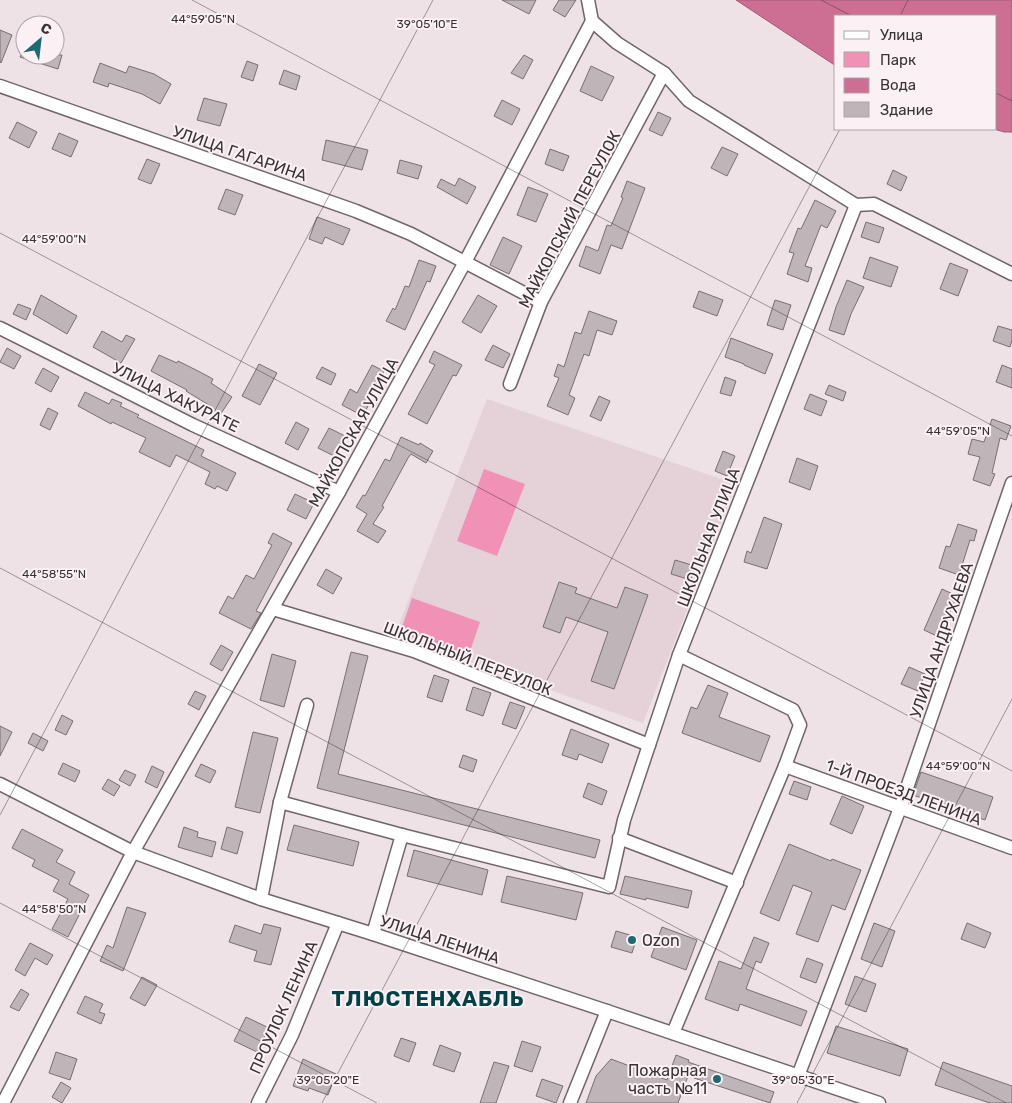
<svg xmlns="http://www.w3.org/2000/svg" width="1012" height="1103" font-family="Rubik,sans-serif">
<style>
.built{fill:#e4d2d8}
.green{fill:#f191b6}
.water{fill:#cd6e93;stroke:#a05d77}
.building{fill:#bfb4b8;stroke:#796f72}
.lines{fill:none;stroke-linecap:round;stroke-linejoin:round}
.minor-casing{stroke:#706669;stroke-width:15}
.minor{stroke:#fff;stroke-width:12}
.ticks{fill:none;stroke:#383435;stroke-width:1;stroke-opacity:0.45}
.poi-dot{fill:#1e6a71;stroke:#fbf0f3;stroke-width:2}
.labels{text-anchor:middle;stroke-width:4;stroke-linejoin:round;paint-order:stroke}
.street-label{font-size:16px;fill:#383435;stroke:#fbf0f3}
.poi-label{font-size:16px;fill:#383435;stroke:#fbf0f3;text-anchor:start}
.district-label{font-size:21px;font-weight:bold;letter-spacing:1px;fill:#004247;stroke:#fbf0f3}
.ticks-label{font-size:12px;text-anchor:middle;fill:#383435;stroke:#fbf0f3;stroke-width:4;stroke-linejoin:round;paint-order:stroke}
</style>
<rect width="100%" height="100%" fill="#eee2e6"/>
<!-- built -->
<polygon class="built" points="487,399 736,484 643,723 395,635"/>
<!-- green -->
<g class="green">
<polygon points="484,469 525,484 497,556 457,541"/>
<polygon points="412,598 480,622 468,657 400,633"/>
</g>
<!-- water -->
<polygon class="water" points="736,0 1012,0 1012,132 1004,132 994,129 996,129 996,16 836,16 836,66"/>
<!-- building -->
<g class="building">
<polygon points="502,0 536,0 529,14"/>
<polygon points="559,0 576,0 565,17 553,10"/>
<polygon points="0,30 12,35 1,63 0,62"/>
<polygon points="21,55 62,55 58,69 20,57"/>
<polygon points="524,55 533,60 523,79 511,73"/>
<polygon points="247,61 258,65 253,81 241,77"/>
<polygon points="100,63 126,73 129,66 154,74 171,84 160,104 142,94 109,83 108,87 93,82"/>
<polygon points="591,66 614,77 602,101 580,91"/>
<polygon points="284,70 300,76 296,90 279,84"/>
<polygon points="204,98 227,104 220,126 197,120"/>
<polygon points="502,100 520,109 512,125 494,116"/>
<polygon points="658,112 671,118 662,136 649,130"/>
<polygon points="17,122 37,132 29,148 9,138"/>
<polygon points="59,133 78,141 71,157 52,149"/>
<polygon points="326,140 368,150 362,170 322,160"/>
<polygon points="722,147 738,154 727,176 711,168"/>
<polygon points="550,149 569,156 563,171 545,164"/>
<polygon points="147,159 160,164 151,184 138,179"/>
<polygon points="400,160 422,166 418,179 397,173"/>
<polygon points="893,170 907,177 901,191 887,184"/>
<polygon points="459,178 476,187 467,204 437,187 441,179 455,186"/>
<polygon points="627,181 645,188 622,249 611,245 600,274 579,266 586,246 598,251 607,225 611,226 623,198 621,197"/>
<polygon points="528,187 548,194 536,222 517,215"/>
<polygon points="226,189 243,195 235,215 218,209"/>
<polygon points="815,200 836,211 827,228 821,225 805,266 812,268 808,282 787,274 794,253 789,252 798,228 801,229"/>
<polygon points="317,217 350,229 343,245 325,237 322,244 309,239"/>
<polygon points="866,222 884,228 879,243 861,237"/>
<polygon points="503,237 522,246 509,274 490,265"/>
<polygon points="870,257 898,267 891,287 863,278"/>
<polygon points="419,260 436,266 430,282 427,281 405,330 386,321 393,308 395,310 405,286 409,287"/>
<polygon points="950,263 968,270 958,296 940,289"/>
<polygon points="847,280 864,287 851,314 844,335 829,330 836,307"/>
<polygon points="699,291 723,300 717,316 693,307"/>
<polygon points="41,295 77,316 67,334 33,314"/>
<polygon points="478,295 497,306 481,333 462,322"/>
<polygon points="775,300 791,305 783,330 767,325"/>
<polygon points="18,304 31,309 26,320 13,314"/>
<polygon points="589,311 617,321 612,335 597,330 589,356 584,354 569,395 575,398 568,415 547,406 559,378 554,376 558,364 564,367 575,332 581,334"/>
<polygon points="998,326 1012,330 1012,340 1010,347 993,341"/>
<polygon points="102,331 122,342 126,335 135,339 121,363 93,347"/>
<polygon points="731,338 773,354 765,374 744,365 744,364 725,357"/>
<polygon points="493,345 510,354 503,368 485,360"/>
<polygon points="7,348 21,356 14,369 0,362"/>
<polygon points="434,351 462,365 456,376 453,375 427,424 408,414 435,365 429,362"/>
<polygon points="159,355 177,363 178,361 198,371 213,379 211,383 232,397 218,418 209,412 212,407 186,391 187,390 151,371"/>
<polygon points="259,364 277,373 260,405 242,396"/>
<polygon points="372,365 384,371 369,399 371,400 363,416 342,405 350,389 357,393"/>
<polygon points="1002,365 1012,369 1012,388 996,382"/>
<polygon points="322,367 336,374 331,385 316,378"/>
<polygon points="43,368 59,377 51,392 35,383"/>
<polygon points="725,377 736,381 731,396 720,393"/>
<polygon points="829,385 846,392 843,401 825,394"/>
<polygon points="85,392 109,404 112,399 122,403 120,406 139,415 137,417 204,450 201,456 236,473 227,491 217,486 215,489 205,484 210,472 176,455 170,467 139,452 146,438 112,422 111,424 78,406"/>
<polygon points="810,394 827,401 821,416 804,409"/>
<polygon points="599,396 610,401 601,421 590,416"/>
<polygon points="48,408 58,413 50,430 40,425"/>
<polygon points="992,419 1011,426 1006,440 1000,438 992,473 995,474 990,486 973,480 980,457 968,454 972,439 984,442"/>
<polygon points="296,422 309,429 298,450 285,443"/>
<polygon points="329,428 345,436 334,456 318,448"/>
<polygon points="401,437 419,445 420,443 433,451 426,463 411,454 408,458 382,506 384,507 373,524 386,531 378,543 357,531 367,514 356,507 363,495 365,496 385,459 390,461"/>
<polygon points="723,451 735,456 727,476 715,471"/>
<polygon points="797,458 818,466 810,490 789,482"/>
<polygon points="295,494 314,503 306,519 287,510"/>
<polygon points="764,517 782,524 767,569 744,562 747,551 751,553"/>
<polygon points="958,524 977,530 974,541 970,540 959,575 939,568 946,546 950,547"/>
<polygon points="273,533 292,543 256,611 261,613 251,629 219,613 228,596 233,599 246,575 254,579 272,545 268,543"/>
<polygon points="675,560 695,566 691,580 671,574"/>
<polygon points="326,569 342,578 333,594 317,585"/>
<polygon points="559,582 577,588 575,593 617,608 625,587 648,595 614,689 591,681 608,632 566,617 560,633 543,627"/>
<polygon points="942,589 957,596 939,637 924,630"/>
<polygon points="221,645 233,652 222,671 210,664"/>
<polygon points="351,652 368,656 338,774 600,840 595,858 317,788"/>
<polygon points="272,654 296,661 284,707 260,700"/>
<polygon points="909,667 925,674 918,691 901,684"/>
<polygon points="434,675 449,680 442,702 427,697"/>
<polygon points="708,685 728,693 719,717 770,736 760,762 682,733 691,707 697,709"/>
<polygon points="473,687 491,693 483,716 466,710"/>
<polygon points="195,691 206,696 199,710 188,704"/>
<polygon points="510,702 525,707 516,729 502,724"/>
<polygon points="62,715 73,721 66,735 55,730"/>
<polygon points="0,726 12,732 0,756"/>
<polygon points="571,729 609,744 602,763 579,754 577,760 562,755"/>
<polygon points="253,732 278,738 260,813 235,807"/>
<polygon points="33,733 48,741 43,751 28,743"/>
<polygon points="463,755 477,760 473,772 459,767"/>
<polygon points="63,763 80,771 75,782 58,774"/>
<polygon points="201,764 216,771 210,783 195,776"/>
<polygon points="152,766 164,772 157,788 145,782"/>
<polygon points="125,770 136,775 130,786 119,780"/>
<polygon points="921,772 993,797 985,820 913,795"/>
<polygon points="108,779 120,786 114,796 102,789"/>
<polygon points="794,781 811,787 807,800 789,794"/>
<polygon points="588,783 607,791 602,805 583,797"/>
<polygon points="842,796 864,806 852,834 830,824"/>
<polygon points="294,825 359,842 353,866 287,850"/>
<polygon points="184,827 198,832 197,837 216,842 212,857 178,847"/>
<polygon points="227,827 243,832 237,854 221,849"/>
<polygon points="22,829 63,850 56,862 75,872 69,884 89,895 68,937 52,929 68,899 53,891 59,880 32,866 35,860 12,848"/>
<polygon points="789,844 831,861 832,859 861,870 845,910 832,905 818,942 796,934 812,892 793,885 779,921 760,913"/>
<polygon points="414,850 488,870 482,895 407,876"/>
<polygon points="507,876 583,893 576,920 501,902"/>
<polygon points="625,876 692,891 688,908 646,898 646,900 620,894"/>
<polygon points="127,907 146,913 123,971 100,961 107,945 113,948"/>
<polygon points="874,923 895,931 882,967 861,959"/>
<polygon points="967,923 991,933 985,948 961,939"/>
<polygon points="264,924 281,928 271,965 254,961 257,951 229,942 235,925 261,934"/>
<polygon points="662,927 697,940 686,970 651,957"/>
<polygon points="616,931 637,937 632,953 611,947"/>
<polygon points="754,937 769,943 761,963 756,961 746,989 807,1011 801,1026 740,1004 738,1011 705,999 719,961 741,969"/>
<polygon points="30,943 53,955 47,965 35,958 25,976 15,970"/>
<polygon points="807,958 823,964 816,983 800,977"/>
<polygon points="855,976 876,984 866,1012 845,1004"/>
<polygon points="142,977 157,985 145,1006 130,998"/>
<polygon points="21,989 29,994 19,1011 10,1007"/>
<polygon points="85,996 103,1004 99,1012 105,1014 101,1024 77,1013"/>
<polygon points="246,1017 269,1028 257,1052 234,1041"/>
<polygon points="836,1026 908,1049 900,1076 827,1053"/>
<polygon points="401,1038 416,1043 409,1062 394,1056"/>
<polygon points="522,1041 541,1047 532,1072 514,1066"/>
<polygon points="440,1045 461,1053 454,1072 433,1065"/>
<polygon points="56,1052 77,1059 70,1080 49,1073"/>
<polygon points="676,1055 689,1060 688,1062 774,1092 770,1103 688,1076 678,1103 586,1103 596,1076 611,1059 667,1080"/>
<polygon points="303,1059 336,1074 328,1095 309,1088 308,1091 293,1086"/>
<polygon points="494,1062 509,1066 496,1103 480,1103"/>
<polygon points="943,1062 1012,1086 1012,1103 990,1103 935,1085"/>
<polygon points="542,1079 563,1086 556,1103 536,1096"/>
<polygon points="61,1082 71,1088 62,1103 52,1097"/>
</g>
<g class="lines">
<defs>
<g id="minor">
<polyline points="588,0 592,21"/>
<polyline points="592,21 617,43 664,73 689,101 856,205 874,204 1012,274"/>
<polyline points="0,86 356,211 411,234 541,302"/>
<polyline points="0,328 193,425 339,492"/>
<polyline points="510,384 541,302 664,73"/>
<polyline points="273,609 414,651 649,745"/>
<polyline points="785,766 1012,848"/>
<polyline points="0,784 133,852 261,899 373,934 607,1011 879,1103"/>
<polyline points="280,802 402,835 609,887 624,820 679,655 856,205"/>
<polyline points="619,838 737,883"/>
<polyline points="261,899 280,802 307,705"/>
<polyline points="373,934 402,835"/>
<polyline points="673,1033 785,766 800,725 793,710 679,655"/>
<polyline points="798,1076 900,808 1012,483"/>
<polyline points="3,1103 133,852 339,492 465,262 592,21"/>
<polyline points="258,1103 292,1035 338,923"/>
<polyline points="570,1103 607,1011"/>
</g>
</defs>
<!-- minor casing -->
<use href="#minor" class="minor-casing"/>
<!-- minor -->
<use href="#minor" class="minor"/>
</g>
<!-- ticks -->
<path class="ticks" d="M192 0 1012 436M821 0 852 16M900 16 908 0M996 93 1012 101M0 233 1012 771M0 568 1006 1103M0 815 433 0M0 903 377 1103M322 1103 840 129M797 1103 1012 699"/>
<!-- markers -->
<g class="poi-dot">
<circle cx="632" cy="940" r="5"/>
<circle cx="717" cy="1079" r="5"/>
</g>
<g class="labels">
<!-- street labels -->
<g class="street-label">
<text transform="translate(240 153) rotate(19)" y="6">УЛИЦА ГАГАРИНА</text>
<text transform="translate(569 219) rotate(-62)" y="6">МАЙКОПСКИЙ ПЕРЕУЛОК</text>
<text transform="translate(176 397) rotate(26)" y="6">УЛИЦА ХАКУРАТЕ</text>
<text transform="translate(353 432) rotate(-61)" y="6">МАЙКОПСКАЯ УЛИЦА</text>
<text transform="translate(708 537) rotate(-69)" y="6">ШКОЛЬНАЯ УЛИЦА</text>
<text transform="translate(941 640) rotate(-71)" y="6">УЛИЦА АНДРУХАЕВА</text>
<text transform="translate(468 658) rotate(21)" y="6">ШКОЛЬНЫЙ ПЕРЕУЛОК</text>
<text transform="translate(904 792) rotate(20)" y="6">1-Й ПРОЕЗД ЛЕНИНА</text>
<text transform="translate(440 939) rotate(18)" y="6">УЛИЦА ЛЕНИНА</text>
<text transform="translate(283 1007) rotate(-66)" y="6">ПРОУЛОК ЛЕНИНА</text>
</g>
<!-- poi labels -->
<g class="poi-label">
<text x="642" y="946">Ozon</text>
<text x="707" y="1076" text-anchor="end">Пожарная<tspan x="707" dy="18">часть №11</tspan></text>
</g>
<!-- district labels -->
<g class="district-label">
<text x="428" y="1006">ТЛЮСТЕНХАБЛЬ</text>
</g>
</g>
<g class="ticks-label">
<text x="203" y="23">44°59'05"N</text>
<text x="427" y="28">39°05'10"E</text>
<text x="54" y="243">44°59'00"N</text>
<text x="958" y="435">44°59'05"N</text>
<text x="54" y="578">44°58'55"N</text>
<text x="958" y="770">44°59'00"N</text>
<text x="54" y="913">44°58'50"N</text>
<text x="328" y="1084">39°05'20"E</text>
<text x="803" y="1084">39°05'30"E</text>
</g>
<!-- legend -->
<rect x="834" y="15" width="162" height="115" fill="#fbf0f3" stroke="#ada5a7"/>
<rect x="844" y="31" width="25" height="8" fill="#ffffff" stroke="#ada5a7"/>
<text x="880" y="40" font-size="15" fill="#383435">Улица</text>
<rect x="844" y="52" width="25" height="15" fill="#f191b6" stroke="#ada5a7"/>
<text x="880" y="65" font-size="15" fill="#383435">Парк</text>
<rect x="844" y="78" width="25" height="15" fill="#cd6e93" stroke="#ada5a7"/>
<text x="880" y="90" font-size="15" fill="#383435">Вода</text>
<rect x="844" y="102" width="25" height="15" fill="#bfb4b8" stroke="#ada5a7"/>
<text x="880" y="115" font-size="15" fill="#383435">Здание</text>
<!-- north arrow -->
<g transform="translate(40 40) rotate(28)"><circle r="24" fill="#fbf0f3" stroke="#ada5a7"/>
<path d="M0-4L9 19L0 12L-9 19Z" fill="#1e6a71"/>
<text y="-8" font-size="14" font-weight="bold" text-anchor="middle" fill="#383435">С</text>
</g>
</svg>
